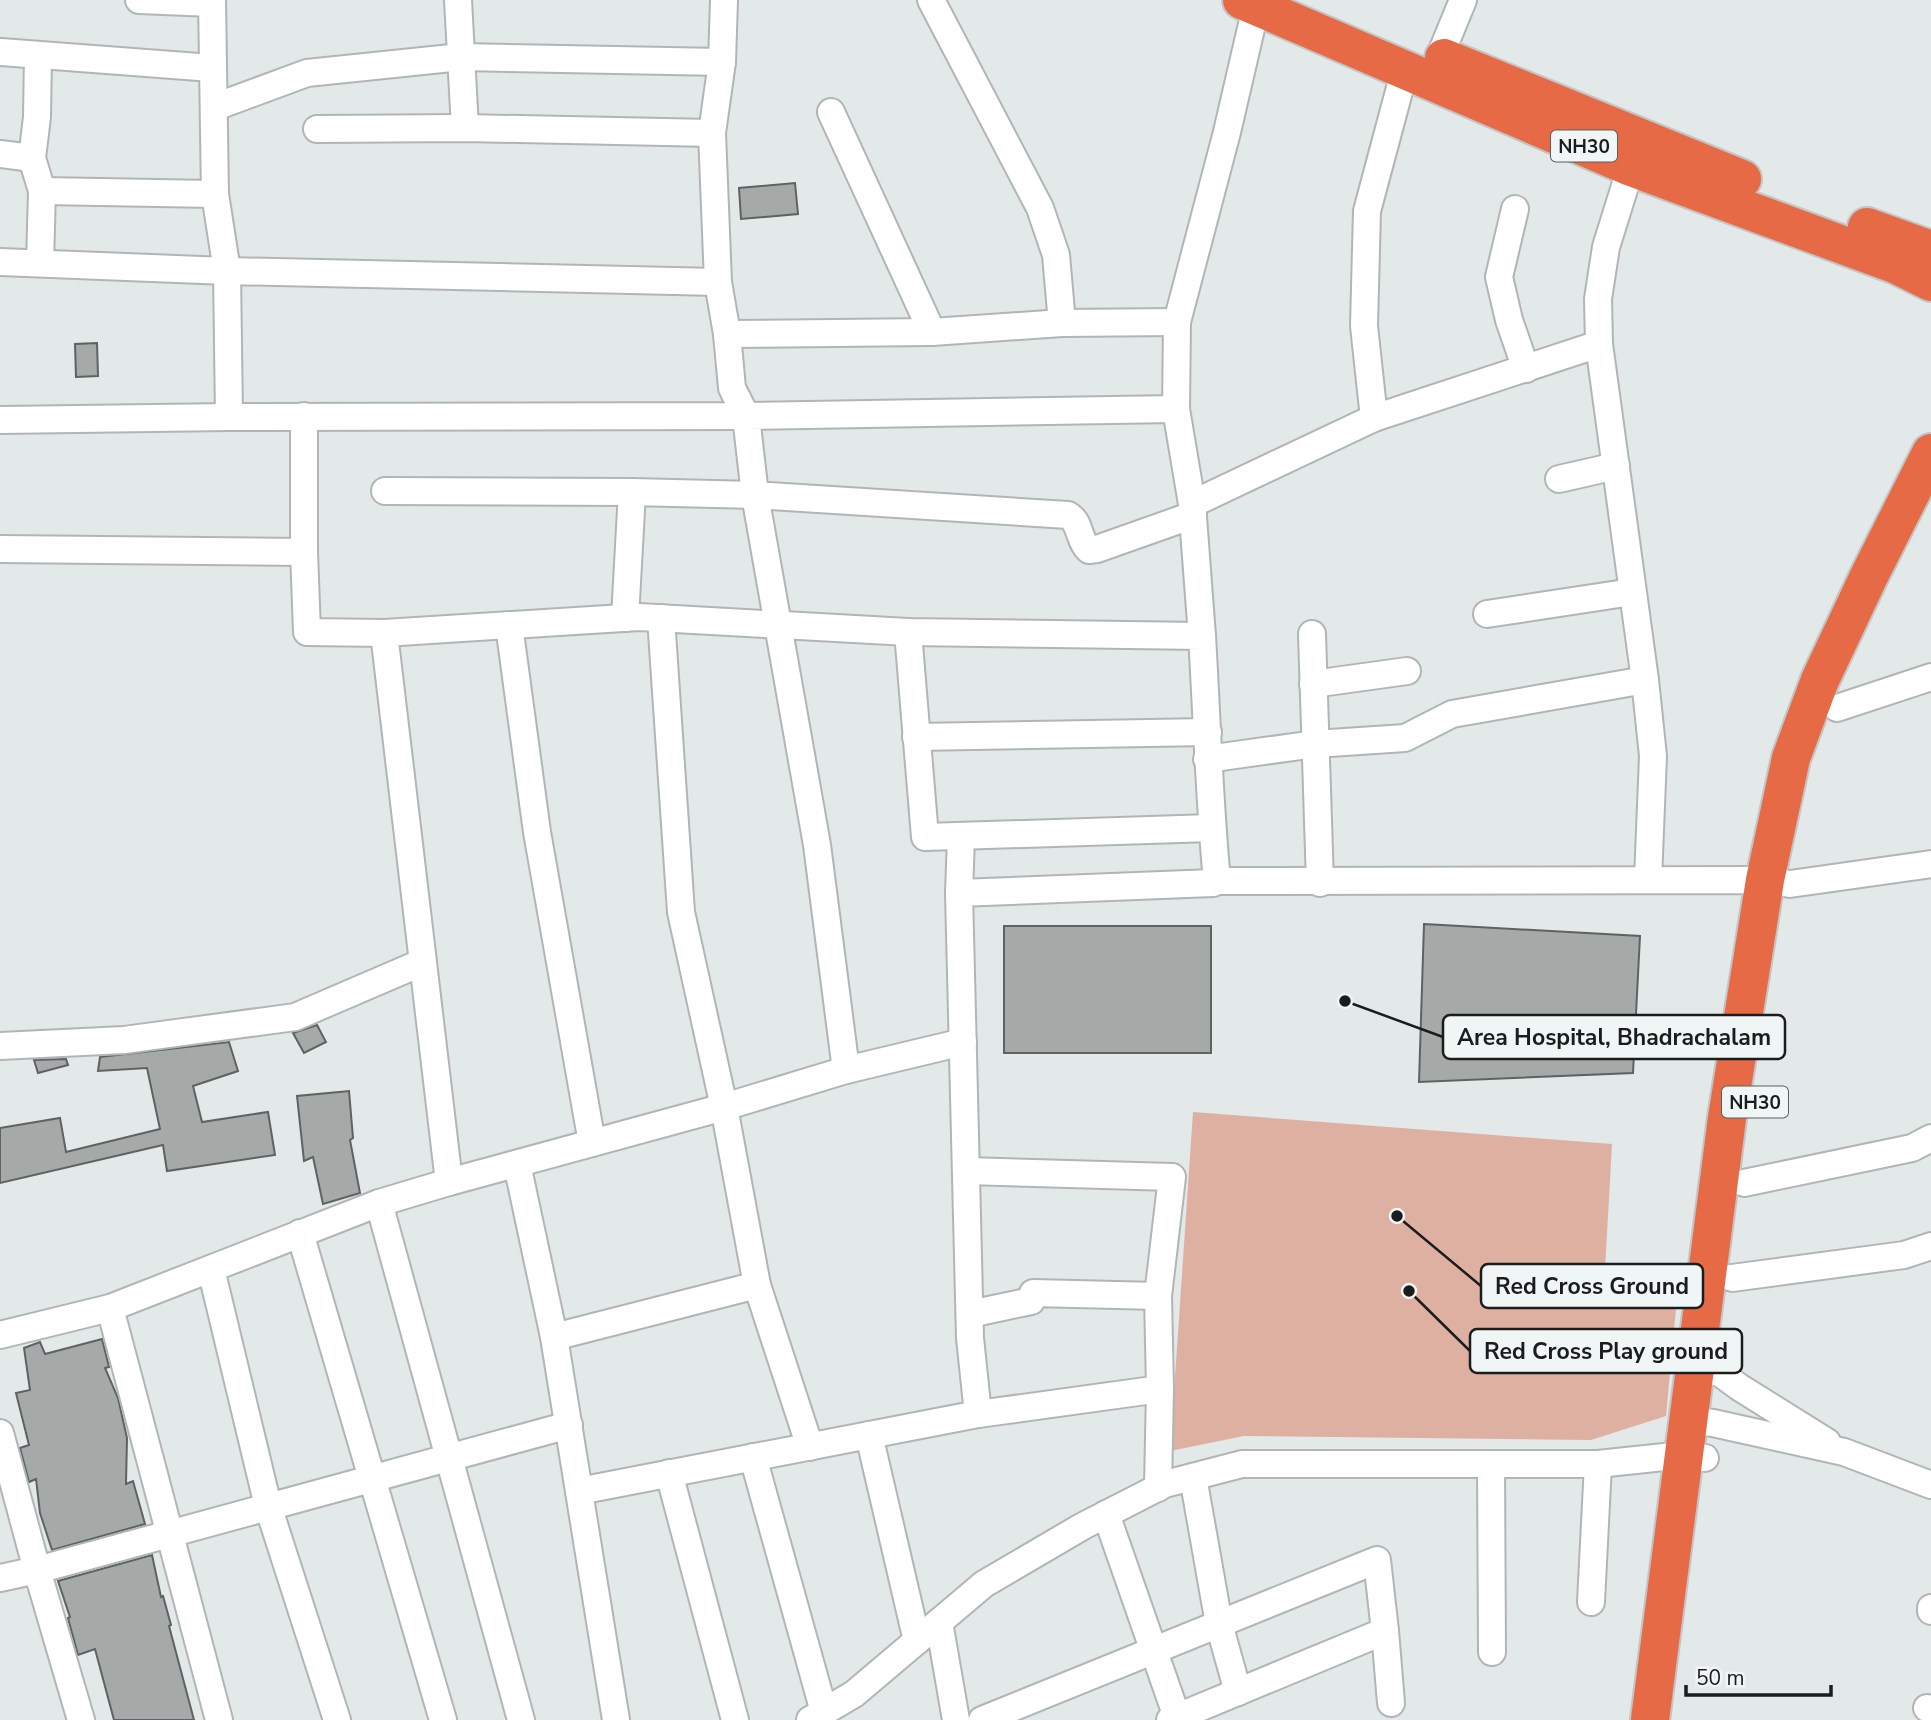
<svg xmlns="http://www.w3.org/2000/svg" width="1931" height="1720" font-family="'Nunito Sans',sans-serif">
<style>
.green{fill:#deb0a2}
.building{fill:#a5aaa9;stroke:#5e6262;stroke-width:2}
.lines{fill:none;stroke-linecap:round;stroke-linejoin:round}
.minor-casing{stroke:#b1b6b5;stroke-width:30}
.highway-casing{stroke:#c4c4c4;stroke-width:42}
.minor{stroke:#fff;stroke-width:26}
.highway{stroke:#e76a46;stroke-width:38}
.labels{text-anchor:middle;stroke-width:7;stroke-linejoin:round;paint-order:stroke}
.shield{fill:#f0f6f5;stroke:#5b5e5e;stroke-width:2}
.shield-label{font-size:19px;font-weight:bold;fill:#1b1d1d}
.leader{fill:none;stroke:#1b1d1d;stroke-width:2.5}
.callout-dot{fill:#1b1d1d;stroke:#f0f6f5;stroke-width:2.5}
.callout{fill:#f0f6f5;stroke:#1b1d1d;stroke-width:2.5}
.callout-label{font-size:23px;text-anchor:middle;font-weight:bold;fill:#1b1d1d}
</style>
<rect width="100%" height="100%" fill="#e3e8e8"/>
<!-- green -->
<polygon class="green" points="1193,1112 1612,1144 1604,1288 1677,1298 1666,1416 1591,1440 1244,1436 1170,1451"/>
<!-- building -->
<g class="building">
<polygon points="795,183 798,214 741,219 739,188"/>
<polygon points="97,343 98,376 76,377 75,344"/>
<polygon points="1424,924 1640,936 1633,1073 1419,1082"/>
<rect x="1004" y="926" width="207" height="127"/>
<polygon points="317,1025 326,1042 304,1053 293,1033"/>
<polygon points="229,1042 238,1071 193,1086 202,1122 268,1112 275,1155 167,1171 163,1145 0,1183 0,1128 60,1118 66,1152 160,1129 147,1068 98,1071 100,1057"/>
<polygon points="66,1059 68,1065 38,1073 34,1060"/>
<polygon points="349,1091 353,1138 350,1140 360,1193 323,1204 313,1157 304,1161 297,1096"/>
<polygon points="102,1339 109,1367 105,1368 118,1398 127,1438 126,1484 133,1481 145,1524 52,1550 40,1513 36,1479 29,1482 20,1448 29,1445 16,1393 30,1390 24,1348 40,1342 45,1354"/>
<polygon points="152,1555 161,1597 163,1596 171,1625 169,1626 194,1720 114,1720 95,1649 78,1655 68,1618 70,1617 58,1581"/>
</g>
<g class="lines">
<defs>
<g id="minor">
<polyline points="139,0 212,3"/>
<polyline points="212,0 215,194 227,271 229,417"/>
<polyline points="458,0 465,128"/>
<polyline points="931,0 1040,208 1056,255 1062,323"/>
<polyline points="1,52 212,68"/>
<polyline points="38,55 37,117 32,158 42,191 40,263"/>
<polyline points="1440,56 1463,0"/>
<polyline points="215,107 307,73 461,57 722,62"/>
<polyline points="831,112 932,332"/>
<polyline points="317,129 465,128 712,133"/>
<polyline points="0,154 32,158"/>
<polyline points="1631,167 1606,247 1598,299 1599,344 1645,680 1653,756 1648,880"/>
<polyline points="42,191 215,194"/>
<polyline points="1515,209 1499,277 1509,320 1526,369"/>
<polyline points="0,262 227,271 718,282 712,133 722,62 724,0"/>
<polyline points="718,282 727,334"/>
<polyline points="304,416 304,552"/>
<polyline points="1374,418 1364,326 1367,211 1405,69"/>
<polyline points="0,420 229,417 746,416 732,388 727,334 932,332 1062,323 1177,322"/>
<polyline points="1559,479 1616,466"/>
<polyline points="385,491 632,492"/>
<polyline points="1192,504 1374,418 1599,344"/>
<polyline points="0,549 304,552 307,632 384,633"/>
<polyline points="1487,614 1632,592"/>
<path d="M625 618 632 492 755 495 1068 515C1081 522 1078 540 1089 550L1097 549 1193 515"/>
<polyline points="509,625 537,832 592,1143"/>
<polyline points="908,632 925,837 1212,828"/>
<polyline points="1312,634 1320,883"/>
<polyline points="1202,636 1192,504 1176,409 1177,322 1227,132 1256,7"/>
<polyline points="1313,684 1407,671"/>
<polyline points="1837,708 1931,677"/>
<polyline points="916,737 1208,732"/>
<polyline points="1207,759 1315,744 1405,738 1452,714 1645,680"/>
<polyline points="959,893 961,837"/>
<path d="M963 1042 846 1070 724 1107 449 1182 384 633 639 617 908 632 1202 636C1207 718 1209 799 1217 881"/>
<polyline points="0,1046 124,1040 295,1017 423,962"/>
<polyline points="846,1070 817,845 755,495 746,416 1176,409"/>
<polyline points="517,1164 554,1337 616,1720"/>
<polyline points="967,1171 1172,1177 1158,1296 1160,1389"/>
<polyline points="449,1182 379,1203 521,1720"/>
<polyline points="1744,1183 1912,1148 1931,1138"/>
<polyline points="300,1233 443,1720"/>
<polyline points="211,1269 268,1506 337,1720"/>
<polyline points="1732,1278 1904,1255 1931,1246"/>
<polyline points="757,1285 810,1447"/>
<polyline points="970,1314 1031,1301 1033,1293 1158,1296"/>
<polyline points="0,1335 110,1308"/>
<polyline points="554,1337 757,1285 724,1107 681,912 661,618"/>
<polyline points="1694,1369 1720,1373 1739,1387 1827,1442"/>
<polyline points="1688,1420 1713,1423 1844,1452 1931,1485"/>
<polyline points="0,1433 37,1570 0,1578"/>
<polyline points="869,1435 917,1641"/>
<polyline points="753,1457 824,1712"/>
<polyline points="1491,1465 1492,1652"/>
<polyline points="669,1473 735,1720"/>
<polyline points="1193,1477 1219,1624 1238,1692"/>
<polyline points="1158,1488 1160,1389 978,1414 970,1338 959,893 1213,883 1217,881 1765,880 1790,884 1931,864"/>
<polyline points="579,1491 978,1414"/>
<polyline points="1106,1514 1178,1720"/>
<polyline points="1591,1602 1598,1464"/>
<polyline points="1931,1608 1931,1611"/>
<polyline points="939,1622 956,1720"/>
<polyline points="1385,1631 1391,1703"/>
<polyline points="1927,1708 1931,1710"/>
<polyline points="81,1720 37,1570 569,1425"/>
<polyline points="219,1720 110,1308 379,1203"/>
<polyline points="810,1720 854,1694 984,1584 1083,1526 1165,1484 1242,1464 1598,1464 1683,1455 1705,1458"/>
<polyline points="982,1720 1377,1560 1385,1631 1170,1720"/>
</g>
<g id="highway">
<polyline points="1242,0 1631,167 1897,265 1931,282"/>
<polyline points="1444,58 1742,179"/>
<polyline points="1867,227 1931,250"/>
<polyline points="1650,1720 1727,1118 1765,880 1791,758 1820,680 1869,576 1931,453"/>
</g>
</defs>
<!-- minor casing -->
<use href="#minor" class="minor-casing"/>
<!-- highway casing -->
<use href="#highway" class="highway-casing"/>
<!-- minor -->
<use href="#minor" class="minor"/>
<!-- highway -->
<use href="#highway" class="highway"/>
</g>
<g class="labels">
<!-- shield labels -->
<g class="shield">
<rect x="1551" y="130.5" width="66" height="31" rx="5"/>
<rect x="1722" y="1086.5" width="66" height="31" rx="5"/>
</g>
<g class="shield-label">
<text x="1584" y="153">NH30</text>
<text x="1755" y="1109">NH30</text>
</g>
</g>
<!-- callouts -->
<path class="leader" d="M1345 1001L1443 1037M1397 1216L1481 1286M1409 1291L1470 1351"/>
<g class="callout-dot">
<circle cx="1345" cy="1001" r="7"/>
<circle cx="1397" cy="1216" r="7"/>
<circle cx="1409" cy="1291" r="7"/>
</g>
<g class="callout">
<rect x="1443" y="1015" width="342" height="44" rx="7"/>
<rect x="1481" y="1264" width="222" height="44" rx="7"/>
<rect x="1470" y="1329" width="272" height="44" rx="7"/>
</g>
<g class="callout-label">
<text x="1614" y="1045">Area Hospital, Bhadrachalam</text>
<text x="1592" y="1294">Red Cross Ground</text>
<text x="1606" y="1359">Red Cross Play ground</text>
</g>
<!-- scale -->
<path d="M1686 1685v10h145v-10" fill="none" stroke="#1b1d1d" stroke-width="3.5"/>
<text x="1696" y="1685" font-size="21" fill="#1b1d1d" stroke="#f0f6f5" stroke-width="5" paint-order="stroke">50 m</text>
</svg>
